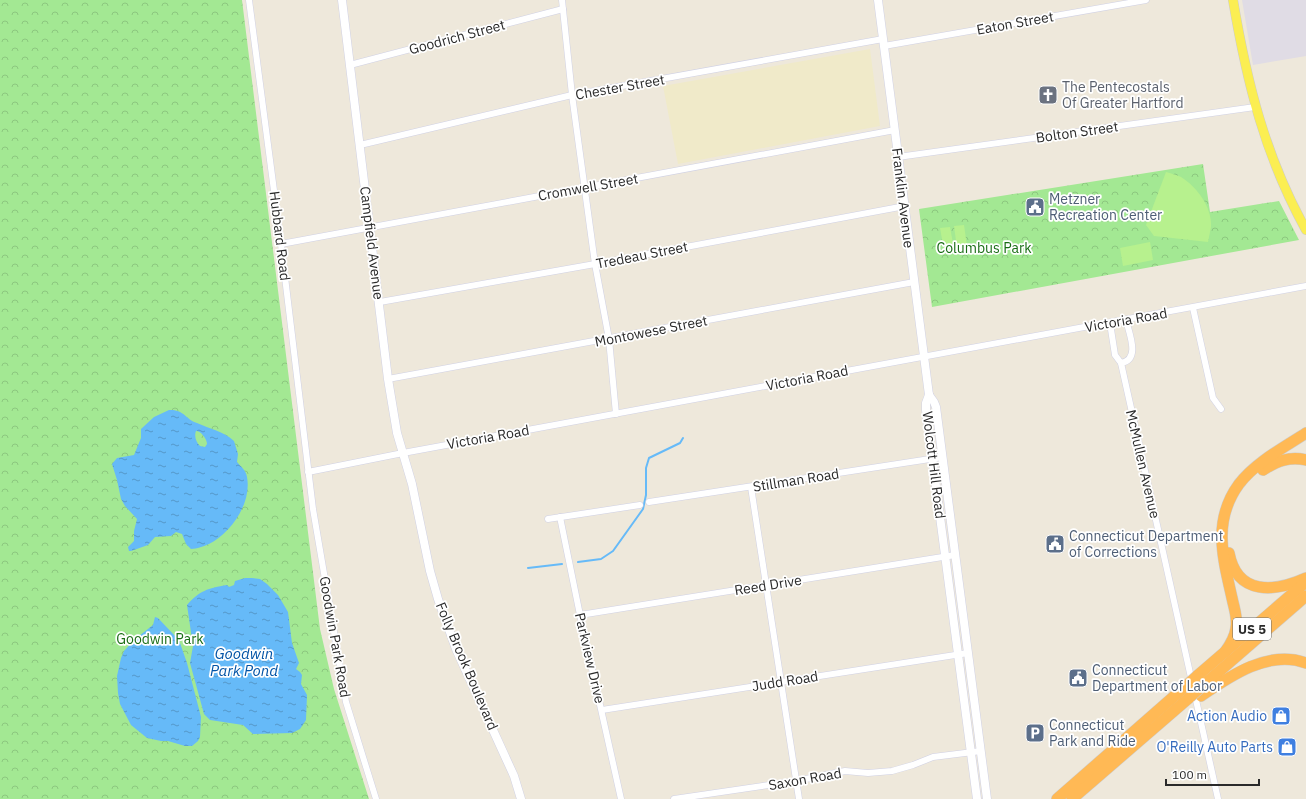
<svg xmlns="http://www.w3.org/2000/svg" width="1306" height="799" font-family="'IBM Plex Sans',sans-serif">
<style>
.industrial{fill:#e0dce5}
.education{fill:#f0eac9}
.forest{fill:url(#forest-crowns)}
.pitch{fill:#b7f18e}
.water{fill:url(#water-ripples);fill-rule:evenodd}
.lines{fill:none;stroke-linecap:round;stroke-linejoin:round}
.stream{stroke:#66baf8;stroke-width:2}
.street-casing{stroke:#d0d1e4;stroke-width:7}
.secondary-casing{stroke:#d0d1e4;stroke-width:9}
.primary-casing{stroke:#ccc;stroke-width:10}
.highway-casing{stroke:#ccc;stroke-width:12}
.street{stroke:#fff;stroke-width:6}
.secondary{stroke:#fff;stroke-width:8}
.primary{stroke:#fbee52;stroke-width:9}
.highway{stroke:#ffb955;stroke-width:11}
.highway-bridge-casing{stroke:#ccc;stroke-width:12;stroke-linecap:butt}
.highway-bridge{stroke:#ffb955;stroke-width:11}
.labels{text-anchor:middle;stroke-width:3.5;stroke-linejoin:round;paint-order:stroke}
.shield{fill:#fff;stroke:#6a6a6a;stroke-width:1}
.shield-label{font-size:13px;font-weight:bold;fill:#2a2a2a}
.street-label{font-size:14px;fill:#2a2a2a;stroke:#fff}
.worship-label{font-size:14px;fill:#5b616d;stroke:#fff;text-anchor:start}
.service-label{font-size:14px;fill:#4e5e75;stroke:#fff;text-anchor:start}
.park-label{font-size:14px;fill:#196d14;stroke:#fff}
.shop-label{font-size:14px;fill:#366cbe;stroke:#fff;text-anchor:end}
.water-label{font-size:15px;font-style:italic;fill:#0354a6;stroke:#fff}
</style>
<defs>
<pattern id="forest-crowns" width="20" height="18" patternUnits="userSpaceOnUse"><rect width="20" height="18" fill="#a3e893"/><path d="M2 6a3 3 0 1 1 6 0M12 15a3 3 0 1 1 6 0" fill="none" stroke="#8cc77f"/></pattern>
<pattern id="water-ripples" width="26" height="14" patternUnits="userSpaceOnUse"><rect width="26" height="14" fill="#66baf8"/><path d="M2 4q2-2 4 0t4 0M15 11q2-2 4 0t4 0" fill="none" stroke="#5497c9"/></pattern>
</defs>
<rect width="100%" height="100%" fill="#eee8db"/>
<!-- industrial -->
<polygon class="industrial" points="1242,0 1306,0 1306,56 1253,65"/>
<!-- education -->
<polygon class="education" points="870,49 880,126 678,164 663,86"/>
<!-- forest -->
<g class="forest">
<polygon points="0,0 242,0 320,629 334,689 369,799 0,799"/>
<polygon points="1203,164 1210,212 1279,201 1299,240 932,307 919,209"/>
</g>
<!-- pitch -->
<g class="pitch">
<path d="M1166 172C1171 173 1176 175 1181 177 1197 187 1212 207 1211 227 1210 232 1209 237 1208 242L1154 236 1146 225Z"/>
<polygon points="964,225 967,246 957,248 954,226"/>
<polygon points="950,227 954,249 944,250 940,228"/>
<polygon points="1150,242 1153,260 1123,266 1120,248"/>
</g>
<!-- water -->
<g class="water">
<path d="M169 410C184 409 185 419 197 423 210 429 223 431 234 441L238 454 237 462C241 467 246 470 247 477 252 503 231 533 209 544 204 546 197 549 191 549L186 544 182 534 176 532 171 536 155 537 148 545 131 551H129L128 547 134 541V531L137 519 125 506 121 499 117 480 112 464 117 458 134 455 141 438V429L154 417ZM196 431C201 431 207 439 207 444L205 447 200 446C196 442 194 436 196 431Z"/>
<path d="M245 578H252L260 579 267 584 278 595 288 612 292 643 299 663 296 669 300 672 302 675 301 684 307 695 306 720 300 729 292 733 253 734 243 725 210 720 204 714 190 663 193 646 187 605C199 591 208 588 227 585L229 587 234 585 235 581Z"/>
<polygon points="155,617 158,618 175,636 180,643 187,663 201,717 200,737 198,741 192,746 185,746 168,741 161,741 147,738 131,725 120,704 118,693 117,676 121,658 124,651 134,640 153,625"/>
</g>
<g class="lines">
<!-- stream -->
<g class="stream">
<polyline points="578,562 601,559 613,551 643,509 646,495 646,468 649,458 680,443 683,438"/>
<polyline points="528,568 562,564"/>
</g>
<defs>
<g id="street">
<polyline points="249,0 281,244 313,509 346,702 376,799"/>
<polyline points="562,0 572,95 595,264 609,339 616,414"/>
<polyline points="884,46 1146,0"/>
<polyline points="350,65 563,9"/>
<polyline points="360,145 572,95 883,39"/>
<polyline points="898,157 1255,107"/>
<polyline points="281,244 895,130"/>
<polyline points="380,302 595,264 905,206"/>
<polyline points="1193,308 1213,398 1221,409"/>
<polyline points="1110,323 1115,355 1121,363 1192,682"/>
<path d="M1121 363C1141 360 1129 333 1126 320"/>
<polyline points="388,379 914,282"/>
<polyline points="308,472 403,453 1306,286"/>
<polyline points="751,487 799,799"/>
<polyline points="649,502 943,457"/>
<polyline points="560,517 580,615 621,799"/>
<polyline points="548,519 640,505"/>
<polyline points="580,615 955,555"/>
<polyline points="1194,691 1218,799"/>
<polyline points="602,710 968,653"/>
<polyline points="674,799 796,781 845,771 868,773 892,771 913,765 933,757 981,751"/>
</g>
<g id="secondary">
<polyline points="342,0 388,379 397,433 412,484 430,571 438,599 456,649 514,776 521,799"/>
<polyline points="878,0 929,395"/>
<polyline points="929,395 934,402 936,407 987,799"/>
<polyline points="929,395 926,403 926,410 977,799"/>
</g>
<path id="primary" d="M1233 0C1247 83 1265 156 1306 230"/>
<g id="highway">
<path d="M1263 470C1277 461 1290 456 1306 460"/>
<path d="M1229 553C1237 596 1275 592 1306 578"/>
<path d="M1225 652C1230 645 1235 637 1236 628 1238 618 1234 608 1232 598 1223 558 1212 521 1239 484 1256 462 1283 448 1306 433"/>
<polyline points="1197,676 1306,582"/>
<polyline points="1200,688 1306,596"/>
<path d="M1201 696C1230 676 1269 649 1306 663"/>
<polyline points="1057,799 1187,685"/>
<polyline points="1072,799 1190,697"/>
</g>
</defs>
<!-- street casing -->
<use href="#street" class="street-casing"/>
<!-- secondary casing -->
<use href="#secondary" class="secondary-casing"/>
<!-- primary casing -->
<use href="#primary" class="primary-casing"/>
<!-- highway casing -->
<use href="#highway" class="highway-casing"/>
<!-- street -->
<use href="#street" class="street"/>
<!-- secondary -->
<use href="#secondary" class="secondary"/>
<!-- primary -->
<use href="#primary" class="primary"/>
<!-- highway -->
<use href="#highway" class="highway"/>
<defs>
<g id="highway-bridge">
<polyline points="1187,685 1197,676"/>
<polyline points="1190,697 1200,688"/>
</g>
</defs>
<!-- highway-bridge casing -->
<use href="#highway-bridge" class="highway-bridge-casing"/>
<!-- highway-bridge -->
<use href="#highway-bridge" class="highway-bridge"/>
</g>
<!-- icons -->
<defs>
<symbol id="church-square" viewBox="-11 -11 22 22"><rect x="-9" y="-9" width="18" height="18" rx="4" fill="#6b7280" stroke="#fff"/><path d="M-1.2-6h2.4v3.5h3.3v2.4h-3.3V6h-2.4V-.1h-3.3v-2.4h3.3Z" fill="#fff"/></symbol>
<symbol id="civic-square" viewBox="-11 -11 22 22"><rect x="-9" y="-9" width="18" height="18" rx="4" fill="#5c6f8a" stroke="#fff"/><path d="M-.6-6.5H3V-4.5H.6V-3L4-1V1h2V6H-6V1h2V-1L-.6-3ZM-1.2 2.5V6h2.4V2.5Z" fill="#fff"/></symbol>
<symbol id="shop-square" viewBox="-11 -11 22 22"><rect x="-9" y="-9" width="18" height="18" rx="4" fill="#3f7fe0" stroke="#fff"/><path d="M-5-2.5h2.3a2.7 3.5 0 0 1 5.4 0H5L5.5 6h-11ZM-1.5-2.5h3a1.5 2.3 0 0 0-3 0Z" fill="#fff"/></symbol>
<symbol id="parking-square" viewBox="-11 -11 22 22"><rect x="-9" y="-9" width="18" height="18" rx="4" fill="#5c6f8a" stroke="#fff"/><path d="M-3.5-5.5H1a3.5 3.5 0 0 1 0 7H-1V5.5H-3.5ZM-1-3.4V-.6H.8a1.4 1.4 0 0 0 0-2.8Z" fill="#fff"/></symbol>
</defs>
<g fill-rule="evenodd">
<use href="#church-square" x="1037" y="84" width="22" height="22"/>
<use href="#civic-square" x="1024" y="196" width="22" height="22"/>
<use href="#civic-square" x="1044" y="533" width="22" height="22"/>
<use href="#civic-square" x="1067" y="667" width="22" height="22"/>
<use href="#shop-square" x="1270" y="705" width="22" height="22"/>
<use href="#parking-square" x="1024" y="722" width="22" height="22"/>
<use href="#shop-square" x="1276" y="736" width="22" height="22"/>
</g>
<g class="labels">
<!-- shield labels -->
<rect class="shield" x="1233" y="618" width="38" height="22" rx="3"/>
<g class="shield-label">
<text x="1252" y="634">US 5</text>
</g>
<!-- street labels -->
<g class="street-label">
<text transform="translate(1015 23) rotate(-10)" y="5">Eaton Street</text>
<text transform="translate(457 37) rotate(-15)" y="5">Goodrich Street</text>
<text transform="translate(620 87) rotate(-10)" y="5">Chester Street</text>
<text transform="translate(1077 132) rotate(-8)" y="5">Bolton Street</text>
<text transform="translate(588 187) rotate(-10)" y="5">Cromwell Street</text>
<text transform="translate(903 198) rotate(83)" y="5">Franklin Avenue</text>
<text transform="translate(280 236) rotate(83)" y="5">Hubbard Road</text>
<text transform="translate(372 243) rotate(83)" y="5">Campfield Avenue</text>
<text transform="translate(642 255) rotate(-11)" y="5">Tredeau Street</text>
<text transform="translate(1126 320) rotate(-10)" y="5">Victoria Road</text>
<text transform="translate(651 331) rotate(-11)" y="5">Montowese Street</text>
<text transform="translate(807 378) rotate(-11)" y="5">Victoria Road</text>
<text transform="translate(488 437) rotate(-10)" y="5">Victoria Road</text>
<text transform="translate(1143 464) rotate(77)" y="5">McMullen Avenue</text>
<text transform="translate(934 465) rotate(83)" y="5">Wolcott Hill Road</text>
<text transform="translate(796 480) rotate(-9)" y="5">Stillman Road</text>
<text transform="translate(768 585) rotate(-9)" y="5">Reed Drive</text>
<text transform="translate(335 637) rotate(80)" y="5">Goodwin Park Road</text>
<text transform="translate(590 658) rotate(77)" y="5">Parkview Drive</text>
<text transform="translate(467 666) rotate(67)" y="5">Folly Brook Boulevard</text>
<text transform="translate(785 681) rotate(-9)" y="5">Judd Road</text>
<text transform="translate(805 779) rotate(-10)" y="5">Saxon Road</text>
</g>
<!-- worship labels -->
<g class="worship-label">
<text x="1062" y="92">The Pentecostals<tspan x="1062" dy="16">Of Greater Hartford</tspan></text>
</g>
<!-- service labels -->
<g class="service-label">
<text x="1049" y="204">Metzner<tspan x="1049" dy="16">Recreation Center</tspan></text>
<text x="1069" y="541">Connecticut Department<tspan x="1069" dy="16">of Corrections</tspan></text>
<text x="1092" y="675">Connecticut<tspan x="1092" dy="16">Department of Labor</tspan></text>
<text x="1049" y="730">Connecticut<tspan x="1049" dy="16">Park and Ride</tspan></text>
</g>
<!-- park labels -->
<g class="park-label">
<text x="984" y="253">Columbus Park</text>
<text x="160" y="644">Goodwin Park</text>
</g>
<!-- shop labels -->
<g class="shop-label">
<text x="1267" y="721">Action Audio</text>
<text x="1273" y="752">O'Reilly Auto Parts</text>
</g>
<!-- water labels -->
<g class="water-label">
<text x="244" y="659">Goodwin<tspan x="244" dy="17">Park Pond</tspan></text>
</g>
</g>
<!-- scale -->
<path d="M1166 779v6h93v-6" fill="none" stroke="#2a2a2a" stroke-width="2"/>
<text x="1172" y="779" font-size="12" fill="#2a2a2a" stroke="#ffffff" stroke-width="3" paint-order="stroke">100 m</text>
</svg>
